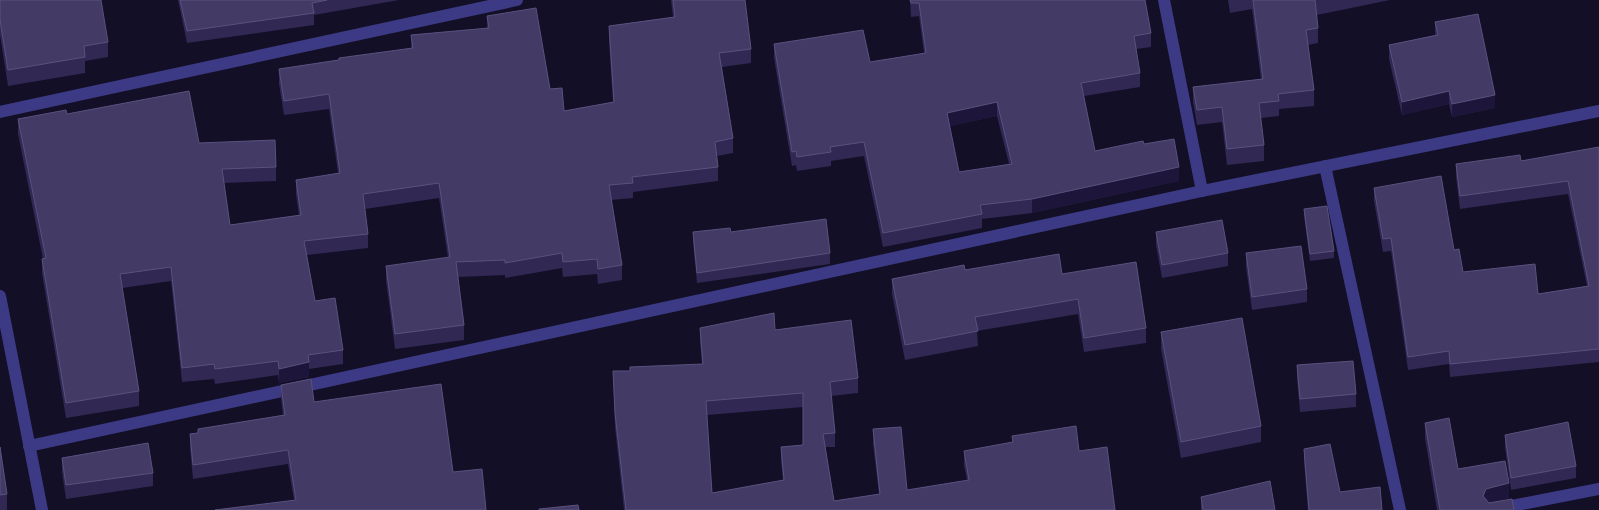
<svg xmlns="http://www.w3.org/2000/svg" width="1599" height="510" font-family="'IBM Plex Sans',sans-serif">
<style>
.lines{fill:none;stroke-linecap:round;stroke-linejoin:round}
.minor{stroke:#3d3a85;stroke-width:12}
.wall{fill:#312854;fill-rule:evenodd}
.shaded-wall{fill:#1d163a}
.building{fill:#433a66;stroke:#5a527e;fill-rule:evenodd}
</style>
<rect width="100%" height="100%" fill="#130f26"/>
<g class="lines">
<!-- minor -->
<g class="minor">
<polyline points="1164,0 1202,191"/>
<polyline points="0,112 517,0"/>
<polyline points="1325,166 1400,510"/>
<polyline points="0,296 42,510"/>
<polyline points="29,446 1202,191 1599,111"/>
<polyline points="1491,510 1599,489"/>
</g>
</g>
<!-- wall -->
<g class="wall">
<polygon points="0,0 108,42 108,57 85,61 85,73 8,86 0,35"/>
<polygon points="178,0 399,0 314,15 314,25 187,43"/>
<polygon points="671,0 745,0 751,49 751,63 722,67 733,138 733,153 717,156 718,167 718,181 633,192 633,198 611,200 622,265 622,280 598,284 597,274 563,277 562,268 505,278 505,275 458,277 464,325 464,340 395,349 386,280 386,266 448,258 439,198 365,209 368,234 368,248 307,255 315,301 343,350 343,364 309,369 309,377 279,383 278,375 215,384 214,379 182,382 171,281 122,288 139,391 139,406 66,418 42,273 42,259 43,259 18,134 18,119 67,114 199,143 276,167 276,181 224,183 230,225 299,216 296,194 296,180 338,173 329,109 284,115 279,84 279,69 411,48 411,35 487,28 487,16 550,89 564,111 613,102 609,41 609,26 673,17"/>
<path d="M910 0H1145L1151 33V47L1136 49 1140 73V87L1084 96 1095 151 1144 144 1179 181 1032 213 982 219V228L883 247 864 156 831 161V166L797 171 796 165 792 166 774 58V44L870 62 924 53 919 16 911 17ZM997 116 1009 164 959 172 950 126Z"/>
<polygon points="1228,0 1390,0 1317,15 1318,28 1318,43 1308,45 1314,90 1314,106 1279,109 1279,116 1261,118 1264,145 1264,161 1227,165 1222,122 1197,125 1193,102 1193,87 1261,79 1252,9 1230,13"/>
<polygon points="1435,22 1495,108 1452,117 1449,104 1402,115 1389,59 1389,45 1435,35"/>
<polygon points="1599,147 1599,362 1450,377 1449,364 1408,370 1391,251 1383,252 1374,201 1374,188 1454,250 1463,272 1538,294 1587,286 1568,194 1460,209 1456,177 1456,164 1521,161"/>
<polygon points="1304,209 1334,251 1334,258 1310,261 1304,216"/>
<polygon points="693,232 731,232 830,253 830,264 697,283 693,242"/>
<polygon points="1156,232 1228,253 1228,266 1162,278 1156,245"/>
<polygon points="1246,253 1307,289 1307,302 1252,310 1246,267"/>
<polygon points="965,270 1062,274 1146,328 1146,343 1084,352 1078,314 977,331 978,346 905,360 892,294 892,279"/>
<path d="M700 328 775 330 858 378V393L831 396 835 433V447H825L834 501 879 494 873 444V429L907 490 967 480 964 465V451L1012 442V436L1079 451 1115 510H624L615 427 613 371H630L702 364 700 342ZM803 407V445L781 447V461L783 480 712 493 707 415Z"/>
<polygon points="1161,332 1261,426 1261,442 1181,458 1161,349"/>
<polygon points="1297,365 1356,394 1356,407 1300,412 1297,378"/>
<polygon points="281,385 314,402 453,472 294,500 288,464 193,479 190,448 190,434 198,433 198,429 283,415 281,399"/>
<polygon points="1425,423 1458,469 1509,498 1490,503 1514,510 1437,510 1425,438"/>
<polygon points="1505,435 1576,466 1576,478 1511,490 1505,447"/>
<polygon points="0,447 7,494 7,510 0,510"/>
<polygon points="1304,449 1340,492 1382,510 1308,510 1304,462"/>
<polygon points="62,458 153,473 153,486 66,499 62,472"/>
<polygon points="1201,497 1275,510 1201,510"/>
</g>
<!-- shaded-wall -->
<g class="shaded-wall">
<polygon points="1449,91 1449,104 1402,115 1402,102"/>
<polygon points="1495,95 1495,108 1452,117 1452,104"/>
<polygon points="997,102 997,116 947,127 947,113"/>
<polygon points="1179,167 1179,181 1032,213 1032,199"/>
<polygon points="309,362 309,377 279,383 279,369"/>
<polygon points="1509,483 1509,498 1486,504 1483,496 1486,489"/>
</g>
<!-- building -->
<g class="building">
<polygon points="0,0 101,0 108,42 84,46 85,57 8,70 0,20"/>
<polygon points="180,0 327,0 312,3 314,13 187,31"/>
<polygon points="673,0 745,0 751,49 719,53 733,138 715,142 718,167 632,177 633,183 609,185 622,265 598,269 597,259 563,262 562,253 505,263 505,260 456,262 464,325 395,334 386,266 450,257 439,183 363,194 368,234 304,241 315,301 335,298 343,350 308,355 309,362 279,369 278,361 215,369 214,364 182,368 171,267 120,274 139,391 66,403 42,259 46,258 18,119 66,110 67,114 189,91 199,143 275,140 276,167 222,169 230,225 301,215 296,180 340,173 329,94 284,101 279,69 339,60 339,58 413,48 411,35 489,28 487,16 536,8 550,89 562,88 564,111 614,102 609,26 675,17"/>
<path d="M910 0H1145L1151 33 1134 36 1140 73 1081 83 1095 151 1143 141 1144 144 1174 139 1179 167 1032 199 980 205 982 214 883 233 864 142 830 147 831 152 797 157 796 151 792 152 774 44 863 30 870 62 926 53 919 3H911ZM997 102 1012 164 959 172 947 113Z"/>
<polygon points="1253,0 1315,0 1318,28 1306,30 1314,90 1278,94 1279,101 1259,103 1264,145 1227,149 1222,107 1197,110 1193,87 1263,79"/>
<polygon points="1478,14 1495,95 1452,104 1449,91 1402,102 1389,45 1438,35 1435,22"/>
<polygon points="1599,147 1599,349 1450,364 1449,351 1408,357 1391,238 1383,239 1374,188 1441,176 1454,250 1459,249 1463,272 1535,264 1538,294 1589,286 1568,181 1460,196 1456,164 1520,155 1521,161"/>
<polygon points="1327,206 1334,251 1310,254 1304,209"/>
<polygon points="826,219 830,253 697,273 693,232 730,228 731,232"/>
<polygon points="1222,220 1228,253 1162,265 1156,232"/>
<polygon points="1301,246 1307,289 1252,297 1246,253"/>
<polygon points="1059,254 1062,274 1136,262 1146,328 1084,338 1078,299 975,317 978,331 905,345 892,279 964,265 965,270"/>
<path d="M774 313 775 330 851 320 858 378 830 382 835 433 823 434 834 501 880 494 873 429 901 427 907 490 969 480 964 451 1013 442 1012 436 1076 426 1079 451 1107 447 1115 510H626L615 413 613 371H630V367L703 364 700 328ZM803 393V445L781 447 784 480 712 493 706 401Z"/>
<polygon points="1242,318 1261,426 1181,442 1161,332"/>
<polygon points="1353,361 1356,394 1300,399 1297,365"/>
<polygon points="311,379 314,402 441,384 453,472 482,469 486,510 215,510 296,500 288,450 193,465 190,434 198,433 198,429 285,415 281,385"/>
<polygon points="1449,418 1458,469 1505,461 1509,483 1486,489 1483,496 1489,503 1512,499 1514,510 1440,510 1425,423"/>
<polygon points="1568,422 1576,466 1511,478 1505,435"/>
<polygon points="148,443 153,473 66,485 62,458"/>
<polygon points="1330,444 1340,492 1380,487 1382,510 1309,510 1304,449"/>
<polygon points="0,447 7,494 0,495"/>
<polygon points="1270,481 1275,510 1203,510 1201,497"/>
<polygon points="578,505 579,510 539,510 539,509"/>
</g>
</svg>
